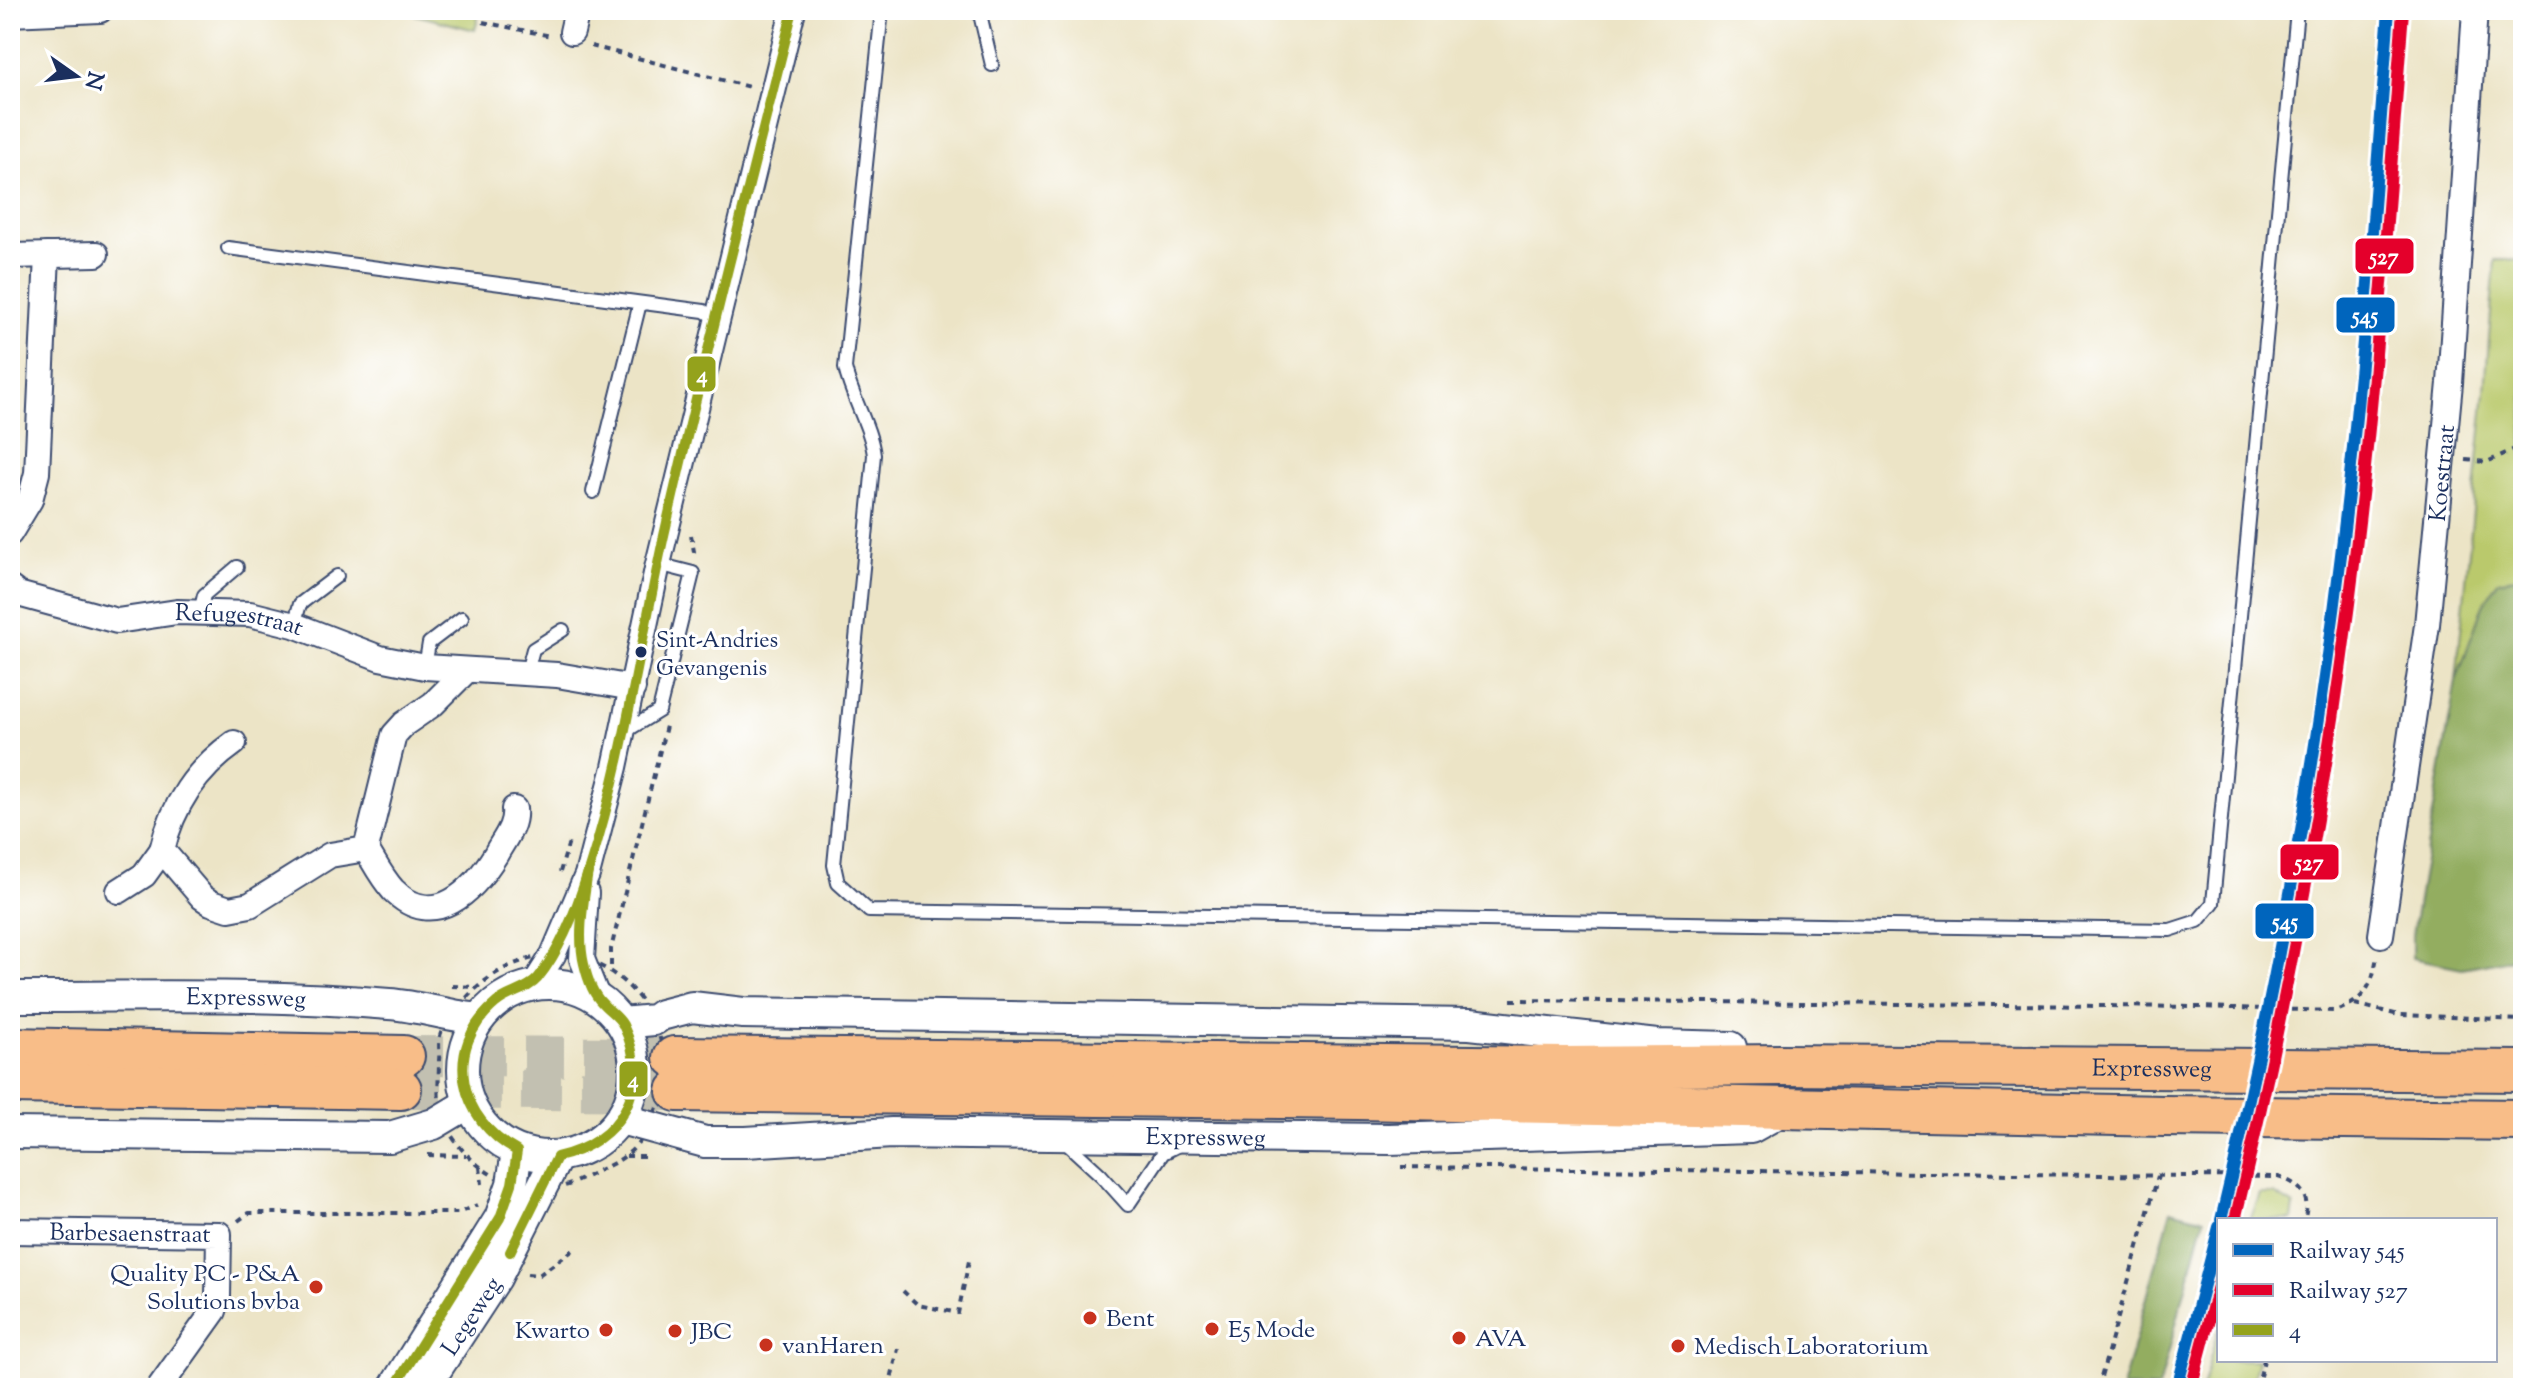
<svg xmlns="http://www.w3.org/2000/svg" width="2533" height="1398" font-family="'Sorts Mill Goudy',serif">
<style>
.green{fill:#bac96c;stroke:#6a7c65;stroke-width:2}
.forest{fill:#93ad60;stroke:#576e5f;stroke-width:2}
.lines{fill:none;stroke-linecap:round;stroke-linejoin:round}
.trunk-tunnel{stroke:#c2c0b1;stroke-width:40;stroke-dasharray:40 20;stroke-linecap:butt}
.service-casing{stroke:#3a4a6e;stroke-width:16}
.minor-casing{stroke:#3a4a6e;stroke-width:28}
.tertiary-casing{stroke:#3a4a6e;stroke-width:34}
.trunk-casing{stroke:#3a4a6e;stroke-width:44}
.path{stroke:#3a4a6e;stroke-width:4;stroke-dasharray:6 6;stroke-linecap:butt}
.service{stroke:#fff;stroke-width:12}
.minor{stroke:#fff;stroke-width:24}
.tertiary{stroke:#fff;stroke-width:30}
.trunk{stroke:#f8bd88;stroke-width:40}
.bus-1-casing{stroke:#fff;stroke-width:16}
.bus-1{stroke:#94a21c;stroke-width:10}
.rail-1-casing{stroke:#fff;stroke-width:18}
.rail-2-casing{stroke:#fff;stroke-width:18}
.rail-1{stroke:#0065bd;stroke-width:12}
.rail-2{stroke:#e4002b;stroke-width:12}
.bus-dot{fill:#1b2f5e;stroke:#fff;stroke-width:3}
.poi-dot{fill:#c8321e;stroke:#fff;stroke-width:3}
.labels{text-anchor:middle;stroke-width:6;stroke-linejoin:round;paint-order:stroke}
.bus-label{font-size:22px;fill:#1b2f5e;stroke:#fff;text-anchor:start}
.street-label{font-size:24px;fill:#1b2f5e;stroke:#fff}
.poi-label{font-size:24px;fill:#1b2f5e;stroke:#fff;text-anchor:start}
.line-badge{stroke:#fff;stroke-width:3}
.badge-label{font-size:22px;text-anchor:middle;font-weight:bold;fill:#fff}
</style>
<rect width="100%" height="100%" fill="#fff"/>
<filter id="ink" filterUnits="userSpaceOnUse"><feTurbulence type="fractalNoise" baseFrequency=".0125" numOctaves="2"/><feDisplacementMap in="SourceGraphic" scale="16" xChannelSelector="R" yChannelSelector="G"/><feConvolveMatrix kernelMatrix="1 2 1 2 8 2 1 2 1" color-interpolation-filters="sRGB"/></filter>
<filter id="wash" filterUnits="userSpaceOnUse"><feTurbulence type="fractalNoise" baseFrequency=".006" numOctaves="4" result="noise"/><feDisplacementMap in="SourceGraphic" scale="32" xChannelSelector="R" yChannelSelector="G"/><feGaussianBlur stdDeviation="1.8" result="paint"/><feColorMatrix in="noise" values="0 0 0 0 0 0 0 0 0 0 0 0 0 0 0 0 0 1.4 0 .05"/><feComposite in="paint" operator="in"/></filter>
<g filter="url(#wash)">
<rect width="100%" height="100%" fill="#ece4c6"/>
<!-- green -->
<g class="green">
<polygon points="396,10 480,10 475,30"/>
<polygon points="2495,260 2523,260 2523,579 2498,581 2483,605 2456,681 2485,391"/>
<polygon points="2260,1194 2274,1194 2294,1206 2292,1220 2250,1220"/>
<polygon points="2219,1325 2219,1360 2258,1360 2251,1388 2202,1388"/>
</g>
<!-- forest -->
<g class="forest">
<polygon points="2514,578 2523,579 2523,957 2462,968 2412,958 2412,935 2456,681 2483,605 2498,581"/>
<polygon points="2171,1210 2204,1219 2159,1388 2122,1388"/>
</g>
</g>
<g filter="url(#ink)">
<g class="lines">
<!-- trunk-tunnel -->
<g class="trunk-tunnel">
<polyline points="404,1056 674,1057"/>
<polyline points="401,1089 677,1091"/>
</g>
<defs>
<g id="service">
<path d="M882 10 845 368C852 399 870 425 874 455L834 865 838 883 869 911 2170 930 2198 921 2213 903 2297 10"/>
<polyline points="979,10 992,65"/>
<polyline points="228,248 704,311 717,319"/>
<polyline points="593,492 640,303"/>
<polyline points="200,612 204,595 237,567"/>
<polyline points="294,625 300,604 337,576"/>
<polyline points="425,667 429,643 462,618"/>
<polyline points="527,672 533,649 563,630"/>
<polyline points="623,733 659,711 693,573 658,564"/>
<polyline points="1064,1141 1101,1175 1128,1205 1163,1153 1181,1144"/>
</g>
<g id="minor">
<polyline points="10,14 100,10"/>
<polyline points="572,32 577,10"/>
<polyline points="10,256 96,254"/>
<polyline points="10,533 30,500 37,473 47,255"/>
<path id="s1" d="M10 588 18 594 117 621 177 612 250 614 294 625 380 658 425 667 557 675 633 688"/>
<path d="M466 671 433 704 404 724 394 735 366 849C374 862 382 878 393 890 434 932 474 890 496 854 504 839 516 826 514 809"/>
<path d="M234 743C197 769 172 806 162 850L202 897 211 903 229 909 250 905 330 855 366 849"/>
<polyline points="119,891 144,875 162,850"/>
<polyline points="586,893 582,959 598,999"/>
<path id="s2" d="M2381 935 2427 625 2450 383 2475 10"/>
<polyline points="535,983 553,955 587,875 615,767 658,564 793,10"/>
<path id="s3" d="M10 1231 219 1234 218 1297 214 1311 159 1388"/>
</g>
<g id="tertiary">
<circle cx="549" cy="1070" r="86"/>
<path id="s4" d="M10 997C136 997 263 993 389 1004 419 1006 449 1016 479 1019"/>
<polyline points="622,1023 654,1020 661,1015 692,1007 743,1013 1470,1024 1657,1045 1731,1047"/>
<path id="s5" d="M621 1119 705 1142H746L892 1133 1389 1139 1751 1128 1787 1108"/>
<polyline points="10,1133 390,1137 434,1124 469,1103"/>
<polyline points="394,1388 500,1218 512,1184 517,1151"/>
<path id="s6" d="M424 1388 496 1278 557 1157"/>
</g>
<g id="trunk">
<polyline points="10,1048 404,1056"/>
<path id="s7" d="M674 1057 1565 1067 1781 1065 2523 1071"/>
<polyline points="10,1083 401,1089"/>
<polyline points="677,1091 1358,1099 2164,1116 2523,1120"/>
</g>
</defs>
<!-- service casing -->
<use href="#service" class="service-casing"/>
<!-- minor casing -->
<use href="#minor" class="minor-casing"/>
<!-- tertiary casing -->
<use href="#tertiary" class="tertiary-casing"/>
<!-- trunk casing -->
<use href="#trunk" class="trunk-casing"/>
<!-- path -->
<g class="path">
<polyline points="483,22 551,36"/>
<polyline points="591,46 753,88"/>
<polyline points="2466,460 2487,462 2523,445"/>
<polyline points="691,535 695,557"/>
<polyline points="560,872 569,842"/>
<path d="M553 955C562 956 574 956 583 959 645 978 682 1050 656 1110 650 1127 641 1144 626 1155 617 1163 604 1167 594 1173 570 1185 559 1191 531 1189 492 1185 449 1147 440 1109 437 1093 439 1077 439 1060 440 1053 438 1043 440 1036 443 1025 452 1014 460 1005 485 976 514 958 553 955Z"/>
<polyline points="611,966 611,949 666,726"/>
<polyline points="452,986 476,987"/>
<path d="M1511 1000 2199 1007 2336 1011C2365 1000 2372 987 2377 956"/>
<polyline points="2355,1004 2399,1015 2523,1020"/>
<polyline points="428,1155 466,1156"/>
<polyline points="626,1156 648,1156"/>
<polyline points="480,1167 482,1184"/>
<path d="M1401 1167 2278 1177C2300 1183 2312 1197 2304 1220"/>
<polyline points="238,1221 249,1213 458,1213 477,1205"/>
<polyline points="527,1274 539,1275 576,1248"/>
<polyline points="903,1291 918,1305 958,1313 969,1261"/>
<polyline points="889,1388 898,1349"/>
<polyline points="2098,1388 2158,1176"/>
<polyline points="2257,1388 2264,1360"/>
</g>
<!-- service -->
<use href="#service" class="service"/>
<!-- minor -->
<use href="#minor" class="minor"/>
<!-- tertiary -->
<use href="#tertiary" class="tertiary"/>
<!-- trunk -->
<use href="#trunk" class="trunk"/>
<defs>
<g id="bus-1">
<path d="M510 1252 557 1157C621 1143 653 1087 623 1025 618 1016 609 1011 602 1003 592 993 587 977 584 964 577 935 584 900 588 871"/>
<path d="M394 1388 500 1218 512 1184 517 1151C459 1120 442 1048 496 1003 508 992 527 991 538 978 562 948 577 908 588 872 623 764 639 651 663 540 703 362 749 186 793 10"/>
</g>
</defs>
<!-- bus-1 casing -->
<use href="#bus-1" class="bus-1-casing"/>
<!-- bus-1 -->
<use href="#bus-1" class="bus-1"/>
<defs>
<g id="rail-1">
<path d="M2221 1220C2274 1001 2314 779 2341 555 2363 374 2375 192 2389 10"/>
<polyline points="2177,1388 2219,1227"/>
</g>
<g id="rail-2">
<path d="M2235 1220C2288 1001 2328 779 2355 556 2377 375 2389 193 2403 11"/>
<polyline points="2191,1388 2219,1282"/>
</g>
</defs>
<!-- rail-1 casing -->
<use href="#rail-1" class="rail-1-casing"/>
<!-- rail-2 casing -->
<use href="#rail-2" class="rail-2-casing"/>
<!-- rail-1 -->
<use href="#rail-1" class="rail-1"/>
<!-- rail-2 -->
<use href="#rail-2" class="rail-2"/>
</g>
</g>
<!-- markers -->
<circle class="bus-dot" cx="641" cy="652" r="7"/>
<g class="poi-dot">
<circle cx="316" cy="1287" r="8"/>
<circle cx="1090" cy="1318" r="8"/>
<circle cx="1212" cy="1329" r="8"/>
<circle cx="606" cy="1330" r="8"/>
<circle cx="675" cy="1331" r="8"/>
<circle cx="1459" cy="1338" r="8"/>
<circle cx="766" cy="1345" r="8"/>
<circle cx="1678" cy="1346" r="8"/>
</g>
<g class="labels">
<!-- bus labels -->
<g class="bus-label">
<text x="656" y="647">Sint-Andries<tspan x="656" dy="28">Gevangenis</tspan></text>
</g>
<!-- street labels -->
<g class="street-label">
<text dy="8" stroke="none"><textPath href="#s2" startOffset="466">Koestraat</textPath></text>
<text dy="8" stroke="none"><textPath href="#s1" startOffset="236">Refugestraat</textPath></text>
<text dy="8" stroke="none"><textPath href="#s4" startOffset="236">Expressweg</textPath></text>
<text dy="8" stroke="none"><textPath href="#s7" startOffset="1478">Expressweg</textPath></text>
<text dy="8" stroke="none"><textPath href="#s5" startOffset="588">Expressweg</textPath></text>
<text dy="8" stroke="none"><textPath href="#s3" startOffset="120">Barbesaenstraat</textPath></text>
<text dy="8" stroke="none"><textPath href="#s6" startOffset="86">Legeweg</textPath></text>
</g>
<!-- poi labels -->
<g class="poi-label">
<text x="300" y="1281" text-anchor="end">Quality PC - P&amp;A<tspan x="300" dy="28">Solutions bvba</tspan></text>
<text x="1106" y="1326">Bent</text>
<text x="1228" y="1337">E5 Mode</text>
<text x="590" y="1338" text-anchor="end">Kwarto</text>
<text x="691" y="1339">JBC</text>
<text x="1475" y="1346">AVA</text>
<text x="782" y="1353">vanHaren</text>
<text x="1694" y="1354">Medisch Laboratorium</text>
</g>
</g>
<g class="line-badge">
<rect x="2354" y="237" width="61" height="38" rx="8" fill="#e4002b"/>
<rect x="2335" y="296" width="61" height="38" rx="8" fill="#0065bd"/>
<rect x="686" y="355" width="31" height="38" rx="8" fill="#94a21c"/>
<rect x="2279" y="843" width="61" height="38" rx="8" fill="#e4002b"/>
<rect x="2254" y="902" width="61" height="38" rx="8" fill="#0065bd"/>
<rect x="618" y="1060" width="31" height="38" rx="8" fill="#94a21c"/>
</g>
<g class="badge-label">
<text x="2384" y="264">527</text>
<text x="2365" y="323">545</text>
<text x="702" y="382">4</text>
<text x="2309" y="870">527</text>
<text x="2285" y="929">545</text>
<text x="633" y="1087">4</text>
</g>
<!-- margin -->
<rect width="2533" height="1398" fill="none" stroke="#fff" stroke-width="40"/>
<!-- legend -->
<rect x="2217" y="1218" width="280" height="144" fill="#ffffff" stroke="#a4acbf" stroke-width="2"/>
<rect x="2233" y="1244" width="40" height="12" fill="#0065bd" stroke="#a4acbf" stroke-width="2"/>
<text x="2289" y="1258" font-size="24" fill="#1b2f5e">Railway 545</text>
<rect x="2233" y="1284" width="40" height="12" fill="#e4002b" stroke="#a4acbf" stroke-width="2"/>
<text x="2289" y="1298" font-size="24" fill="#1b2f5e">Railway 527</text>
<rect x="2233" y="1324" width="40" height="12" fill="#94a21c" stroke="#a4acbf" stroke-width="2"/>
<text x="2289" y="1338" font-size="24" fill="#1b2f5e">4</text>
<!-- north arrow -->
<g transform="translate(76 76) rotate(104)" stroke="#ffffff" stroke-width="6" paint-order="stroke">
<path d="M0-6L14 30L0 20L-14 30Z" fill="#1b2f5e"/>
<text y="-12" font-size="22" font-weight="bold" text-anchor="middle" fill="#1b2f5e">N</text>
</g>
</svg>
